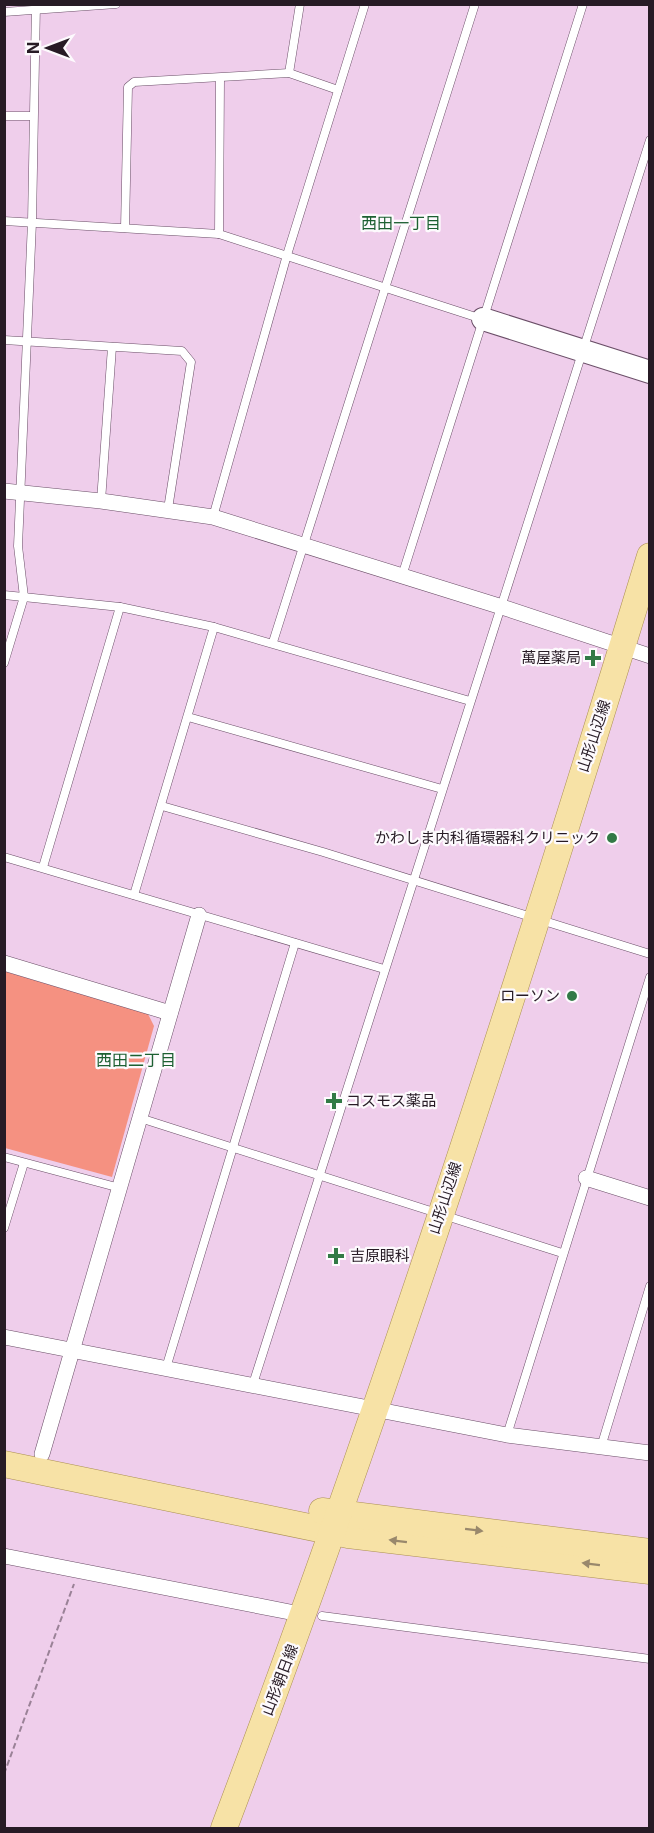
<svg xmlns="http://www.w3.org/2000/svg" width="654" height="1833" font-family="Inter,'Noto Sans JP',sans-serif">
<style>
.green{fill:#f59181}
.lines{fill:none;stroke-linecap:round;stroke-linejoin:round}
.lane-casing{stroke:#6a4e67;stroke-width:9}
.street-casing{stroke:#6a4e67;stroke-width:16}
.secondary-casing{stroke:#6a4e67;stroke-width:24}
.primary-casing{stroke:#ab9052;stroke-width:27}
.path{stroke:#9a8297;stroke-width:2;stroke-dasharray:6 3;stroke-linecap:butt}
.lane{stroke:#fff;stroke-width:8}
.street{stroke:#fff;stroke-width:15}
.secondary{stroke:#fff;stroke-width:22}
.primary{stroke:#f7e2a6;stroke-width:26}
.oneway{fill:#99886c}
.poi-dot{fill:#327a46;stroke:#fdfafd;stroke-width:2}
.labels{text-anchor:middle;stroke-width:4.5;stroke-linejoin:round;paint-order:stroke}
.poi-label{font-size:15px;fill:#271b25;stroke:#fdfafd;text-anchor:end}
.street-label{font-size:15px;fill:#271b25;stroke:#fdfafd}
.neighbourhood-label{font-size:16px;fill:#1d6032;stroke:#fdfafd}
</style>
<rect width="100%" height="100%" fill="#efceeb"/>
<!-- green -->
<polygon class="green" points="4,971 148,1014 154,1026 112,1177 5,1148"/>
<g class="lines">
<defs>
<g id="lane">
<polyline points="4,12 116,4"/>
<polyline points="289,73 300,4"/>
<polyline points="4,116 33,116"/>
<polyline points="4,221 219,234 482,319"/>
<polyline points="125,228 128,87 134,82 289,73 338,90"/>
<polyline points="219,234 220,79"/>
<polyline points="4,340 182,351 191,362 168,509"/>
<polyline points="101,501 112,347"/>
<polyline points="213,517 287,255 365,4"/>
<polyline points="402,576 583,4"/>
<polyline points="4,595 120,607 214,627 470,701"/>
<polyline points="273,642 475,4"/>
<polyline points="4,663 24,597 18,546 32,222 36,4"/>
<polyline points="188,717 442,789"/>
<polyline points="162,806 323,852 650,954"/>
<polyline points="4,857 384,969"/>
<polyline points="43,867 120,607"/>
<polyline points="134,895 214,627"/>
<polyline points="140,1118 562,1253"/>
<polyline points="4,1157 120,1188"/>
<polyline points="4,1228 24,1163"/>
<polyline points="166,1368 295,943"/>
<polyline points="253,1384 650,140"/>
<polyline points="507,1435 650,977"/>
<polyline points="601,1447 650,1286"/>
<polyline points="322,1616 650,1659"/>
</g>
<g id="street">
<polyline points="4,491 101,501 213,517 502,607 650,656"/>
<polyline points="4,963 170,1013"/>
<polyline points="586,1178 650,1198"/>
<polyline points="4,1337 507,1435 650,1453"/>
<polyline points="42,1454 199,915"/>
<polyline points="4,1556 305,1615"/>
</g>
<polyline id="secondary" points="483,319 650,372"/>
<g id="primary">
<polyline points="4,1464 348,1535 650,1571"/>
<polyline points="322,1511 650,1552"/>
<path d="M224 1828C382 1410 519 984 650 556"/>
</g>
</defs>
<!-- lane casing -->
<use href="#lane" class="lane-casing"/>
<!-- street casing -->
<use href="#street" class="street-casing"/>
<!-- secondary casing -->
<use href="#secondary" class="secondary-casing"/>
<!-- primary casing -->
<use href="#primary" class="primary-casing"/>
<!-- path -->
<polyline class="path" points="4,1774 74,1584"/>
<!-- lane -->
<use href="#lane" class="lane"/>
<!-- street -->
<use href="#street" class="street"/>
<!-- secondary -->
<use href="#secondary" class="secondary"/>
<!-- primary -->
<use href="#primary" class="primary"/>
</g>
<!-- one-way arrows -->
<defs><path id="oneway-solid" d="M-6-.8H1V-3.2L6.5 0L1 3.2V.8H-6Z" transform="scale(1.5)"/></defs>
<g class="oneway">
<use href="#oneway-solid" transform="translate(474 1530) rotate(7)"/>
<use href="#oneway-solid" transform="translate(398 1541) rotate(-173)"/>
<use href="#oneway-solid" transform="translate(591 1564) rotate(-173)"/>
</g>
<!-- markers -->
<g class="poi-dot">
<path d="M590 649h6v6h6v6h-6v6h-6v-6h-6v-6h6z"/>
<circle cx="612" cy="838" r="6"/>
<circle cx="572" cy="996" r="6"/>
<path d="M331 1092h6v6h6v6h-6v6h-6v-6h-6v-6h6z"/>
<path d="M333 1247h6v6h6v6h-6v6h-6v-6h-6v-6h6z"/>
</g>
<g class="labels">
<!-- poi labels -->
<g class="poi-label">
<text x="581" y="663">萬屋薬局</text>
<text x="600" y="843">かわしま内科循環器科クリニック</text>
<text x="560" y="1001">ローソン</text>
<text x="346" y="1106" text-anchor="start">コスモス薬品</text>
<text x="350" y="1261" text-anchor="start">吉原眼科</text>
</g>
<!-- street labels -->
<g class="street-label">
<text transform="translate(594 736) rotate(-72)" y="5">山形山辺線</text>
<text transform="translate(445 1198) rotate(-72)" y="5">山形山辺線</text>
<text transform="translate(280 1680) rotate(-69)" y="5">山形朝日線</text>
</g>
<!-- neighbourhood labels -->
<g class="neighbourhood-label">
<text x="401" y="229">西田一丁目</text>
<text x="136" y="1066">西田二丁目</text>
</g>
</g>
<!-- border -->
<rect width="654" height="1833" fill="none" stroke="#271b25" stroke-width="12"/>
<!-- north arrow -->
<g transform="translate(48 48) rotate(270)" stroke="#fdfafd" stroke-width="4.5" paint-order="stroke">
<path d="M0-4.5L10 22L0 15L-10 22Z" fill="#271b25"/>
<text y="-9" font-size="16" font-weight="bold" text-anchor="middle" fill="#271b25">N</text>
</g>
</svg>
